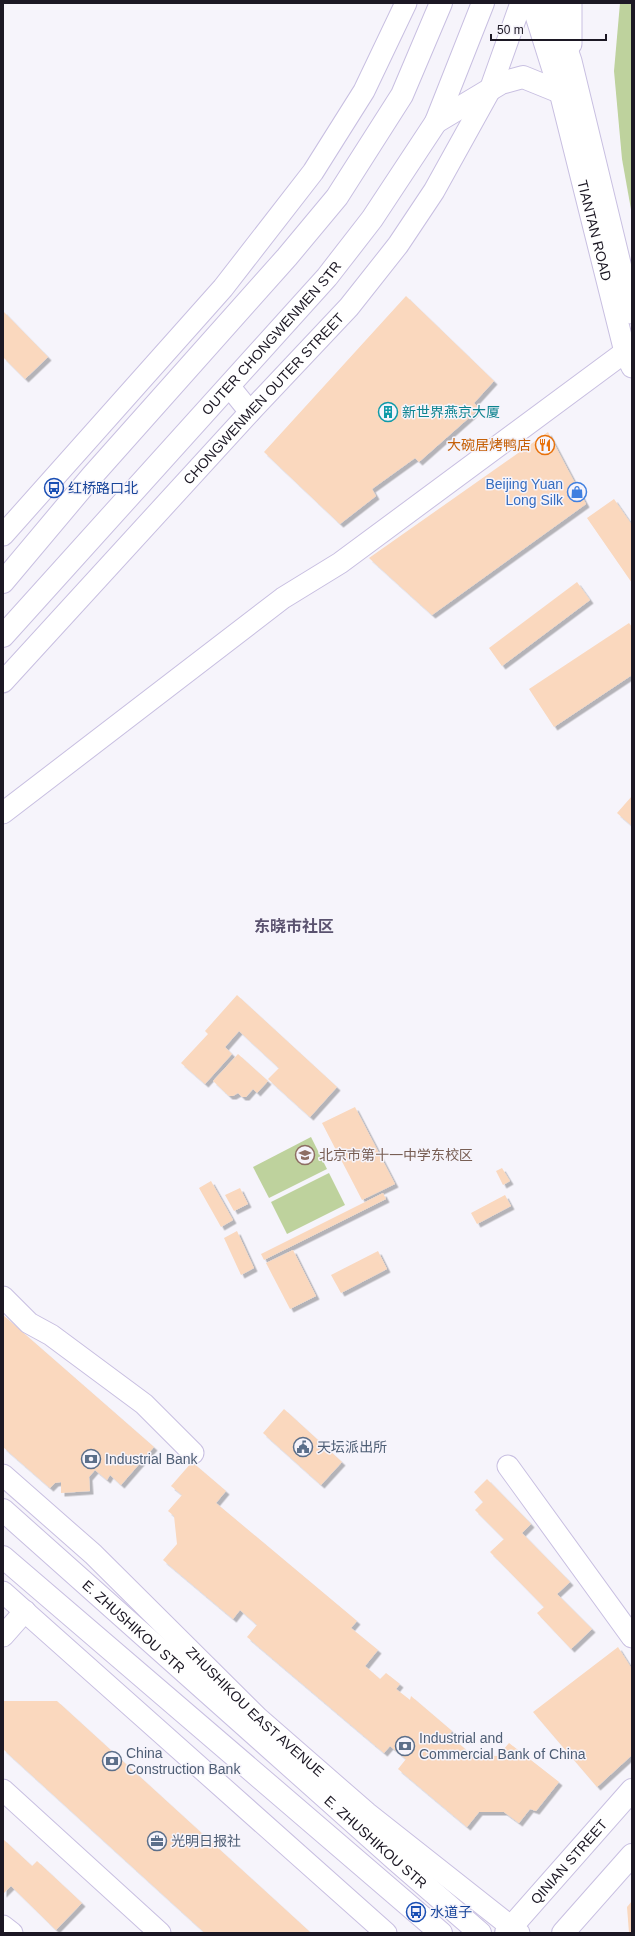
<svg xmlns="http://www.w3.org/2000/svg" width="635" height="1936" font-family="Helvetica,'Noto Sans SC',sans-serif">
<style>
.green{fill:#bed29d}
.building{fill:#fad8be;filter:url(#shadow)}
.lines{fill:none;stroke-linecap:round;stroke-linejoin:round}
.minor-casing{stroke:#c8bfe1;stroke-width:23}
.major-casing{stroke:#c8bfe1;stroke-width:24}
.minor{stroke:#fff;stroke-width:21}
.major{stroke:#fff;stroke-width:22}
.labels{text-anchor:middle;stroke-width:3;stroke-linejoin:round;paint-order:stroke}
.street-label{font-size:14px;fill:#1c1824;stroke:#f6f4fb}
.culture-label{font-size:14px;fill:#0d838f;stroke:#f6f4fb;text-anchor:start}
.food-label{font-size:14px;fill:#c56008;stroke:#f6f4fb;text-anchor:end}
.shop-label{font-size:14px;fill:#366cbe;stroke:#f6f4fb;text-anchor:end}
.transit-label{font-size:14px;fill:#164399;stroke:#f6f4fb;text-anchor:start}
.education-label{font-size:14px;fill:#785e54;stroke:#f6f4fb;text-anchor:start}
.service-label{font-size:14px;fill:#4e5e75;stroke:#f6f4fb;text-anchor:start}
.quarter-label{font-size:16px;font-weight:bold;fill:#5a526f;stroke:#f6f4fb}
</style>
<defs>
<filter id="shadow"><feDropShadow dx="3.5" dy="3.5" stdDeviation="0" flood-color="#0004"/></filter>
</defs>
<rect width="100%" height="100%" fill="#f6f4fb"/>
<!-- green -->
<g class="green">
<polygon points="620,3 632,3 632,215 622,159 614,71"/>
<polygon points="311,1137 327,1169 269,1198 253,1167"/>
<polygon points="329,1173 345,1205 287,1234 271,1202"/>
</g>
<!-- building -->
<g class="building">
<polygon points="406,296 494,381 474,403 479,408 471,416 419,462 415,458 372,489 376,496 340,524 264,452"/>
<polygon points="3,311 48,357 25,379 3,357"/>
<polygon points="548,432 586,504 432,615 369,558"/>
<polygon points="614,499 632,525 632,583 587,518"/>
<polygon points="577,582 590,600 502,666 489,648"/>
<polygon points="629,623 632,627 632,675 554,727 529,689"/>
<polygon points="632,796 632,826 617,813"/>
<polygon points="237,995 337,1087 310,1117 268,1079 279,1068 239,1031 225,1047 232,1054 205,1084 181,1063 208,1034 205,1031"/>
<polygon points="238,1054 268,1081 257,1093 253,1089 246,1097 242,1097 238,1093 233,1096 229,1096 213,1081"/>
<polygon points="355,1107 395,1184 362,1200 322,1123"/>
<polygon points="502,1168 510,1181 503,1185 496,1171"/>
<polygon points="211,1181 233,1220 221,1227 199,1188"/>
<polygon points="240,1188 248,1204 234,1211 225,1195"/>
<polygon points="383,1193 386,1199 264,1260 261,1254"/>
<polygon points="505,1195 511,1206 477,1224 471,1213"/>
<polygon points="237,1231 254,1268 241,1275 224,1238"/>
<polygon points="293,1250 316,1296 290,1309 266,1263"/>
<polygon points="378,1251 387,1269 341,1293 331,1275"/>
<polygon points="3,1315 154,1447 121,1485 110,1475 107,1480 95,1470 89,1477 90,1491 61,1493 61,1482 55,1483 50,1488 3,1447"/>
<polygon points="284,1409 342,1462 321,1485 263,1433"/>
<polygon points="192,1462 226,1491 216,1503 357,1621 351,1628 378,1650 365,1666 380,1679 386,1673 400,1684 396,1689 410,1700 411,1696 452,1731 449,1735 472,1755 498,1756 509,1743 559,1782 536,1811 530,1809 519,1823 504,1812 479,1812 467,1827 398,1769 406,1759 390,1746 384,1753 247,1637 257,1625 240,1610 233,1619 163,1560 177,1544 174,1516 168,1511 182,1495 171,1486"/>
<polygon points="487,1479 531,1524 522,1533 570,1582 557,1594 592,1629 571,1649 537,1613 544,1607 490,1552 504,1539 475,1510 483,1502 474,1492"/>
<polygon points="618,1647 632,1669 632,1755 597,1787 533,1712"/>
<polygon points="3,1701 57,1701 311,1933 205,1933 3,1749"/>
<polygon points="3,1839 32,1866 37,1861 82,1903 56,1930 11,1886 3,1894"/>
<polygon points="632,1901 632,1933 629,1933 627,1907"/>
</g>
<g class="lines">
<defs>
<g id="minor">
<path id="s1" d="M532 3 560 92 625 352 632 367"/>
<polyline points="551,3 571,61 632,313"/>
<polyline points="571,44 571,3"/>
<polyline points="229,386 250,412"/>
<polyline points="3,535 223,288 313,172 364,91 406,3"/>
<path id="s2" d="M3 682 250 412 349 307 398 245 434 191 490 90 521 3"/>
<polyline points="3,813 283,598 340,563 625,352"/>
<polyline points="3,1297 29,1323 51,1335 144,1404 193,1453"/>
<polyline points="508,1466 632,1637"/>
<path id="s3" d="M3 1475 93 1554 258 1718 367 1813 519 1933"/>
<polyline points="3,1592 386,1933"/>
<polyline points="3,1636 25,1611"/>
<polyline points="3,1790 160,1933"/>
<polyline points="3,1926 12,1933"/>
</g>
<g id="major">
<polyline points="436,122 501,83 523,77 560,92"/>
<polyline points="3,582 92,476 287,257 337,197 402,95 441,3"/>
<path id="s4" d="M3 636 327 277 372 219 436 122 483 3"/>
<path id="s5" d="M3 1510 397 1861 480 1933"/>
<polyline points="3,1557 441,1933"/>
<path id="s6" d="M506 1933 632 1790"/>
<polyline points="563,1933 632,1855"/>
</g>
</defs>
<!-- minor casing -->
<use href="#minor" class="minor-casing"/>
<!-- major casing -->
<use href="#major" class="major-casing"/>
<!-- minor -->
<use href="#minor" class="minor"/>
<!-- major -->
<use href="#major" class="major"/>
</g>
<!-- icons -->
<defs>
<symbol id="building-ring" viewBox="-11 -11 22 22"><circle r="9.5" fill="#f6f4fb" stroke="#0f9aa8" stroke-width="1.5"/><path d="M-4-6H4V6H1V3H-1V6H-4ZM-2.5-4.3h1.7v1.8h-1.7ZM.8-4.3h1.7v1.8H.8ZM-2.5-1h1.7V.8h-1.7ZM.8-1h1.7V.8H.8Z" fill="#0f9aa8"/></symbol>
<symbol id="restaurant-ring" viewBox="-11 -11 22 22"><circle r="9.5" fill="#f6f4fb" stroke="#e8710a" stroke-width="1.5"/><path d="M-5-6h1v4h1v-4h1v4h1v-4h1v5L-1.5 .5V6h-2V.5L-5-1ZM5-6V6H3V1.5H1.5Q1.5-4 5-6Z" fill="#e8710a"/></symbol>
<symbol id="bus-ring" viewBox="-11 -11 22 22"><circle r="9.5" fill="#f6f4fb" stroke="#1a4fb4" stroke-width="1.5"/><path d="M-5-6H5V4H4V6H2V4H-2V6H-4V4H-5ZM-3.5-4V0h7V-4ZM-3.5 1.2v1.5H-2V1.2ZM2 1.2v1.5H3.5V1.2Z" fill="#1a4fb4"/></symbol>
<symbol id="shop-ring" viewBox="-11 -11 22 22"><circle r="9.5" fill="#f6f4fb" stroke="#3f7fe0" stroke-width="1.5"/><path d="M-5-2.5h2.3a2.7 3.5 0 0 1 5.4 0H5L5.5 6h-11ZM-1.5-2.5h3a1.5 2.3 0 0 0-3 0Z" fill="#3f7fe0"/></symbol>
<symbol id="school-ring" viewBox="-11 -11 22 22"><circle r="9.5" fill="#f6f4fb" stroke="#8d6e63" stroke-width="1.5"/><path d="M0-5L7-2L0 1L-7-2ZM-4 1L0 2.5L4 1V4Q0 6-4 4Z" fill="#8d6e63"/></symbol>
<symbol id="civic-ring" viewBox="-11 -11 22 22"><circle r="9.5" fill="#f6f4fb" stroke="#5c6f8a" stroke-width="1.5"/><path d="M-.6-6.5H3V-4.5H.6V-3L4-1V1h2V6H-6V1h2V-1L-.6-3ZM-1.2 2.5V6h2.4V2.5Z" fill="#5c6f8a"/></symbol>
<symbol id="bank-ring" viewBox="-11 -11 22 22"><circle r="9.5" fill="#f6f4fb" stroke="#5c6f8a" stroke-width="1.5"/><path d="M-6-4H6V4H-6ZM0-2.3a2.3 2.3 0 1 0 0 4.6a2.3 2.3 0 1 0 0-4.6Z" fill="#5c6f8a"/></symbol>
<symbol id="office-ring" viewBox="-11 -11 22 22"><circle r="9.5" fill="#f6f4fb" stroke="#5c6f8a" stroke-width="1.5"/><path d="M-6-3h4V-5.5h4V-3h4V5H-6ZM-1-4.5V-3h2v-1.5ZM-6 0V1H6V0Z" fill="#5c6f8a"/></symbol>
</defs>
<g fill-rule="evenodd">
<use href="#building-ring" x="377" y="401" width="22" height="22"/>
<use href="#restaurant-ring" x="534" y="434" width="22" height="22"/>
<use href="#bus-ring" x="43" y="477" width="22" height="22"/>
<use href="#shop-ring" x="566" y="481" width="22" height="22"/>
<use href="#school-ring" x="294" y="1144" width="22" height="22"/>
<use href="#civic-ring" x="292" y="1436" width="22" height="22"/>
<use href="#bank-ring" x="80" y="1448" width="22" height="22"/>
<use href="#bank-ring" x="394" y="1735" width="22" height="22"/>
<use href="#bank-ring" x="101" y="1750" width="22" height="22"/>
<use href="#office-ring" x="146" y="1830" width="22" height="22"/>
<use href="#bus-ring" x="405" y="1901" width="22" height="22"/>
</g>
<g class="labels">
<!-- street labels -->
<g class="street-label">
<text dy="5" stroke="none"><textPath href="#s1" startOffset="236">TIANTAN ROAD</textPath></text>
<text dy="5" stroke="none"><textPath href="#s4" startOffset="401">OUTER CHONGWENMEN STR</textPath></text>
<text dy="5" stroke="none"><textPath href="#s2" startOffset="385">CHONGWENMEN OUTER STREET</textPath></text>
<text dy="5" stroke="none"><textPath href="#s5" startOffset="175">E. ZHUSHIKOU STR</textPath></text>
<text dy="5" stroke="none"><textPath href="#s3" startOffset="346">ZHUSHIKOU EAST AVENUE</textPath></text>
<text dy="5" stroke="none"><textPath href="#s5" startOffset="499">E. ZHUSHIKOU STR</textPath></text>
<text dy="5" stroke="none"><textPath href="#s6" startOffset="95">QINIAN STREET</textPath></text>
</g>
<!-- culture labels -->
<g class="culture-label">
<text x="402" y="417">新世界燕京大厦</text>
</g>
<!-- food labels -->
<g class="food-label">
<text x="531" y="450">大碗居烤鸭店</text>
</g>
<!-- shop labels -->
<g class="shop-label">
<text x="563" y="489">Beijing Yuan<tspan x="563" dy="16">Long Silk</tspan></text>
</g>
<!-- transit labels -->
<g class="transit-label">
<text x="68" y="493">红桥路口北</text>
<text x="430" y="1917">水道子</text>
</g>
<!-- education labels -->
<g class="education-label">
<text x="319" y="1160">北京市第十一中学东校区</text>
</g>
<!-- service labels -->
<g class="service-label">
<text x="317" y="1452">天坛派出所</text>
<text x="105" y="1464">Industrial Bank</text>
<text x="419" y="1743">Industrial and<tspan x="419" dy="16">Commercial Bank of China</tspan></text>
<text x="126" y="1758">China<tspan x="126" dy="16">Construction Bank</tspan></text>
<text x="171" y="1846">光明日报社</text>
</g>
<!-- quarter labels -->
<g class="quarter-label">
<text x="294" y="932">东晓市社区</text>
</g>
</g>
<!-- border -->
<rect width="635" height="1936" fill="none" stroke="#1c1824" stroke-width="8"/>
<!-- scale -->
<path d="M491 34v6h115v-6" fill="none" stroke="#1c1824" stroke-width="2"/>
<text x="497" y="34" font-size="12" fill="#1c1824" stroke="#f6f4fb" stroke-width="3" paint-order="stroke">50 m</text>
</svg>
